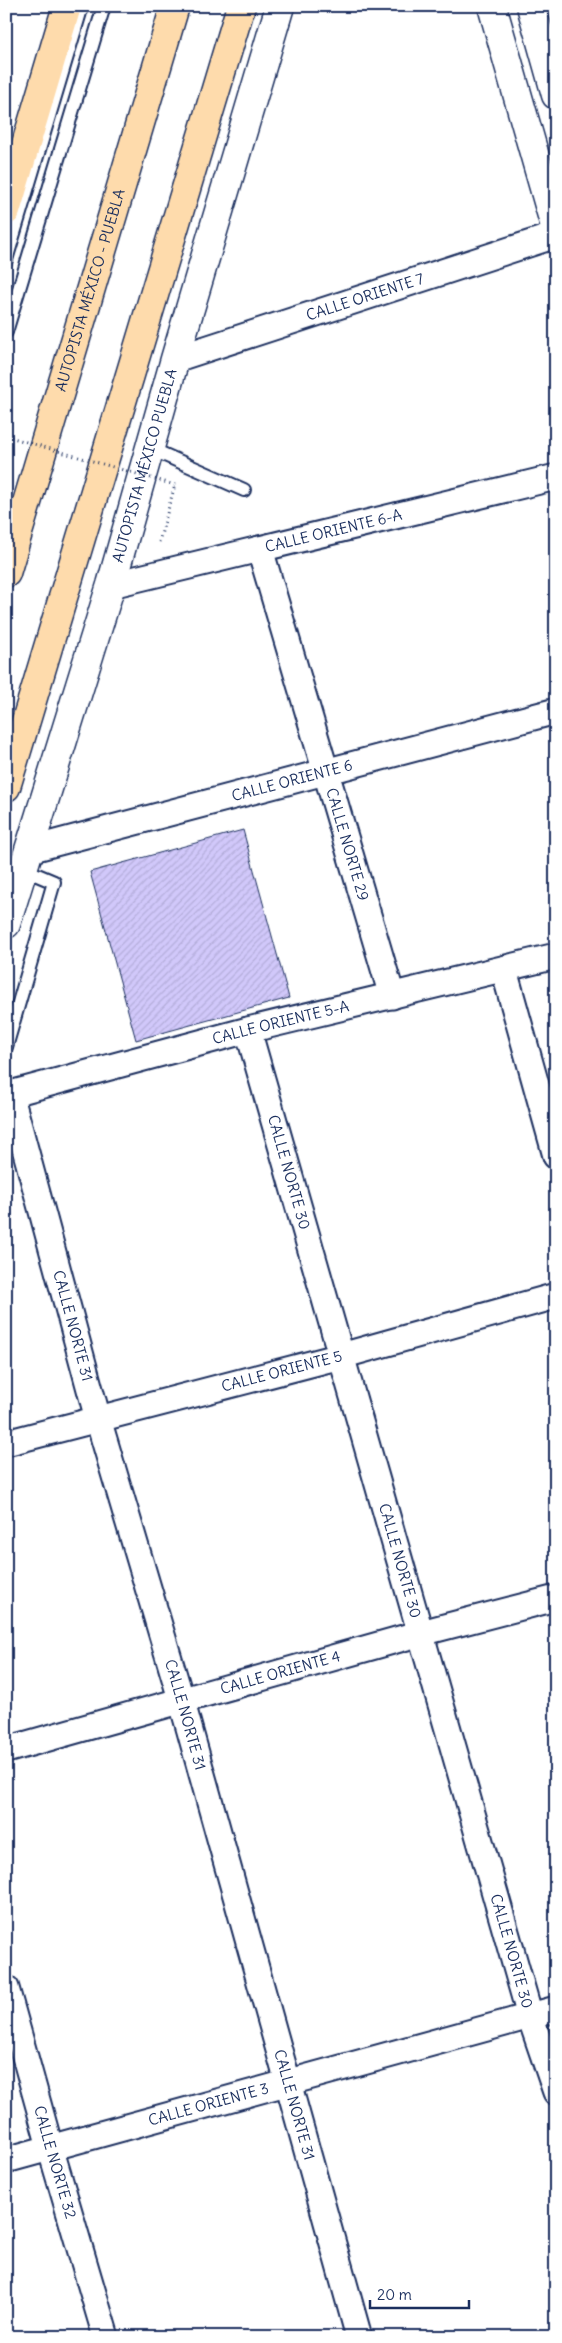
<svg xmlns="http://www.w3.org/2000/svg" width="562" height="2343" font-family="Delius,sans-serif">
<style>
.building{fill:url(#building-hatch);stroke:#1b2f5e}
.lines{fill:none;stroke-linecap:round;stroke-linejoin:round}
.service-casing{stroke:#1b2f5e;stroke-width:16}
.minor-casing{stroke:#1b2f5e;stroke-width:29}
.tertiary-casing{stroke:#1b2f5e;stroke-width:31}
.trunk-casing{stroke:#1b2f5e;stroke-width:31}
.motorway-casing{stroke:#1b2f5e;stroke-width:31}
.path{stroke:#1b2f5e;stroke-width:3;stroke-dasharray:1 4;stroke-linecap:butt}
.service{stroke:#fff;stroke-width:12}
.minor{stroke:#fff;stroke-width:25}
.tertiary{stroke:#fff;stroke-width:28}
.trunk{stroke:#fedbac;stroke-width:28}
.motorway{stroke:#fedbac;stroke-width:28}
.path-bridge{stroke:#1b2f5e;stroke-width:3;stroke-dasharray:1 4;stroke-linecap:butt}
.labels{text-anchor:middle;stroke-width:5;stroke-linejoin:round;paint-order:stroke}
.street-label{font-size:15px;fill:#1b2f5e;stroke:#fff}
</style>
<defs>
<pattern id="building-hatch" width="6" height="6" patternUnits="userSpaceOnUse" patternTransform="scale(1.25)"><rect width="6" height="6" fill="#d1c8fa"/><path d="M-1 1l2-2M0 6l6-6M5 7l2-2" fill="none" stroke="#b3acd9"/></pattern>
</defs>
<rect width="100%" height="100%" fill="#fff"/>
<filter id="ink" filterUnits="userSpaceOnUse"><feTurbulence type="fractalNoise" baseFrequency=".02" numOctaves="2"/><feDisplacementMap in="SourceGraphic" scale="10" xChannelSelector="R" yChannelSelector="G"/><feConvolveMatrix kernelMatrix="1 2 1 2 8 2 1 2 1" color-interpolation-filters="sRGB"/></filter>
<g filter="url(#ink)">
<!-- building -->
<polygon class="building" points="243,830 289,998 136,1040 90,872"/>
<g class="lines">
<defs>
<g id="service">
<polyline points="6,260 82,6"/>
<polyline points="6,332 104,6"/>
<polyline points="149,448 244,490"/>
<polyline points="6,1047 54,882 23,869"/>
</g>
<g id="minor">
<path id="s1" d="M175 359 556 235"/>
<path id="s2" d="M260 549 392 996"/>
<path id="s3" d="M111 585 556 477"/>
<path id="s4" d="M29 850 556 711"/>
<polyline points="504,970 556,1156"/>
<path id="s5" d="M248 1030 530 2016 556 2092"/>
<path id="s6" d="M10 1093 98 1419 181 1699 359 2337"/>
<path id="s7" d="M6 1095 248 1030 556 956"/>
<path id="s8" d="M6 1443 341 1356 556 1296"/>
<path id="s9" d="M6 1750 421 1633 556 1598"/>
<path id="s10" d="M6 1988 50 2147 106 2337"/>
<path id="s11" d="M6 2160 556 2009"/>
</g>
<g id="tertiary">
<polyline points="492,6 556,230"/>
<polyline points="531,6 556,95"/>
<path id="s12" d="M6 924 111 585 175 359 280 6"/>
</g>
<polyline id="trunk" points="6,787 241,6"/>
<g id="motorway">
<polyline points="6,211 67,6"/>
<path id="s13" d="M6 573 175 6"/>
</g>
</defs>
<!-- service casing -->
<use href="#service" class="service-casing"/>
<!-- minor casing -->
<use href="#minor" class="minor-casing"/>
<!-- tertiary casing -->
<use href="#tertiary" class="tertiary-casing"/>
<!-- trunk casing -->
<use href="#trunk" class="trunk-casing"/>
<!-- motorway casing -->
<use href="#motorway" class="motorway-casing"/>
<!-- path -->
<polyline class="path" points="159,542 175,485"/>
<!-- service -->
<use href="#service" class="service"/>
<!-- minor -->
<use href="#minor" class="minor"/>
<!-- tertiary -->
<use href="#tertiary" class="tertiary"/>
<!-- trunk -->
<use href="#trunk" class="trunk"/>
<!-- motorway -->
<use href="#motorway" class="motorway"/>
<!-- path-bridge -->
<polyline class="path-bridge" points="6,436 175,485"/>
</g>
</g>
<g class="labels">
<!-- street labels -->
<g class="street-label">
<text dy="5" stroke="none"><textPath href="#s13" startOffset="295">AUTOPISTA MÉXICO - PUEBLA</textPath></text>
<text dy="5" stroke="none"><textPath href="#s1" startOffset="200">CALLE ORIENTE 7</textPath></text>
<text dy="5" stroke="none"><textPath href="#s12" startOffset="479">AUTOPISTA MÉXICO PUEBLA</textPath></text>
<text dy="5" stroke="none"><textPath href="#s3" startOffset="229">CALLE ORIENTE 6-A</textPath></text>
<text dy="5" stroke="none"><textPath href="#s4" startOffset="272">CALLE ORIENTE 6</textPath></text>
<text dy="5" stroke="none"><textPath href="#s2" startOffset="308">CALLE NORTE 29</textPath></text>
<text dy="5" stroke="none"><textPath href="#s7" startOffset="284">CALLE ORIENTE 5-A</textPath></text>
<text dy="5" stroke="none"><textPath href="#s5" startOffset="148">CALLE NORTE 30</textPath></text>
<text dy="5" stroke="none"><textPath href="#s6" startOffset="241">CALLE NORTE 31</textPath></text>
<text dy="5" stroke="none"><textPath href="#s8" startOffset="285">CALLE ORIENTE 5</textPath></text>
<text dy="5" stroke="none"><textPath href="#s5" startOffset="552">CALLE NORTE 30</textPath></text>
<text dy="5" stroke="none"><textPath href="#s9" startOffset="285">CALLE ORIENTE 4</textPath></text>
<text dy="5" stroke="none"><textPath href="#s6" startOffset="646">CALLE NORTE 31</textPath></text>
<text dy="5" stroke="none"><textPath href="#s5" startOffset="958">CALLE NORTE 30</textPath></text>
<text dy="5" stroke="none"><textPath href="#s11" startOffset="210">CALLE ORIENTE 3</textPath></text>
<text dy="5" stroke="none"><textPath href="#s6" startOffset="1051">CALLE NORTE 31</textPath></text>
<text dy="5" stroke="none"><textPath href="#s10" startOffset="181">CALLE NORTE 32</textPath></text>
</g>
</g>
<!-- margin -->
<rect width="562" height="2343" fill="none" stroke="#fff" stroke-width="25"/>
<rect x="12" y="12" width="537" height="2318" fill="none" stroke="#1b2f5e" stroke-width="2" filter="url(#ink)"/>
<!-- scale -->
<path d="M370 2300v8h99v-8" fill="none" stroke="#1b2f5e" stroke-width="2.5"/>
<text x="377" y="2300" font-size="15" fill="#1b2f5e" stroke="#ffffff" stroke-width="4" paint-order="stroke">20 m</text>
</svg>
